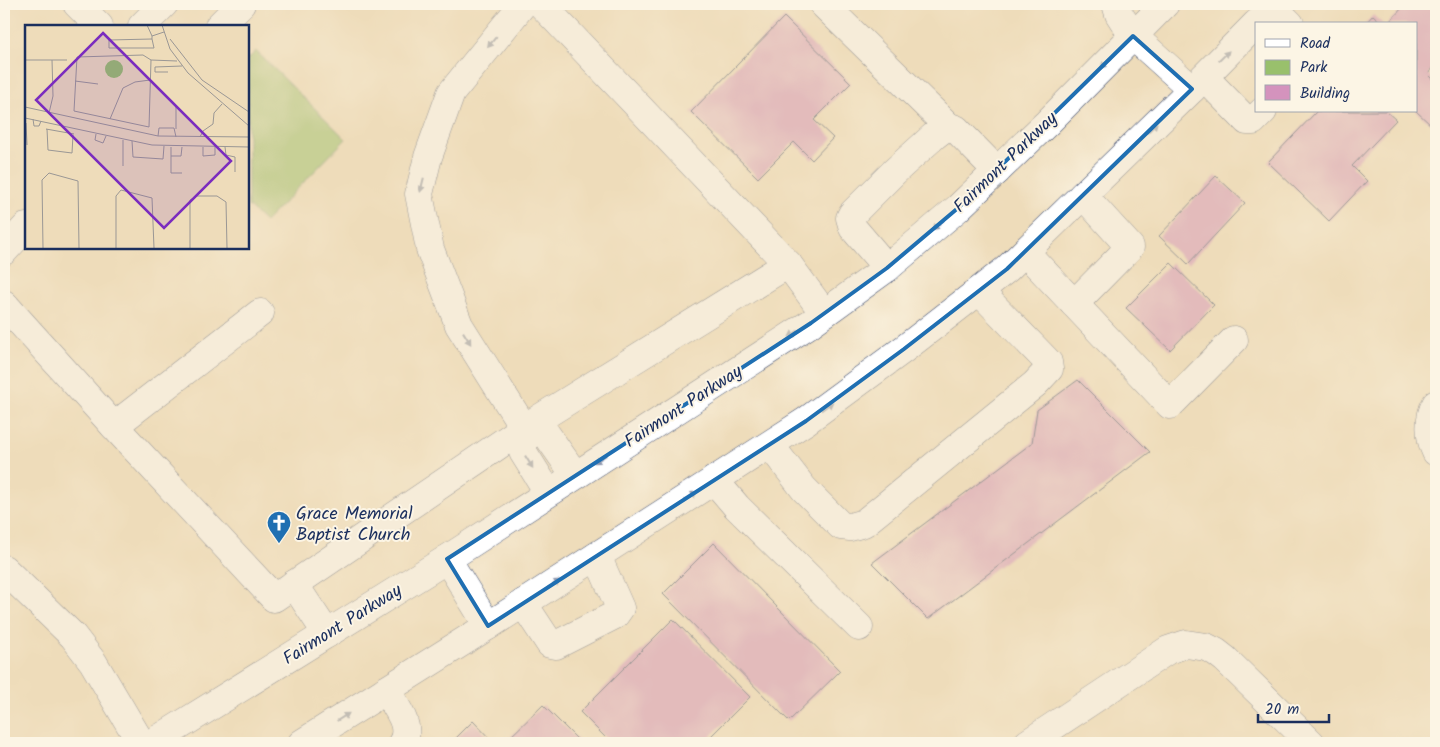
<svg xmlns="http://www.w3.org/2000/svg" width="1440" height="747" font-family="Kalam,sans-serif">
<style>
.green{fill:#99c06c;stroke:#5a7865}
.building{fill:#d493bd}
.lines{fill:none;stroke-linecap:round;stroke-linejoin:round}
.minor-casing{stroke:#3b496c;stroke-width:29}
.major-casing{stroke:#3b496c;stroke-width:29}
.minor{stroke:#fff;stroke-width:28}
.major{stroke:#fff;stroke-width:28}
.oneway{fill:#8d97ae}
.marked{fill:none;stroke:#1f6fb2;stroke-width:4;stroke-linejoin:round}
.labels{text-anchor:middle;stroke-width:4;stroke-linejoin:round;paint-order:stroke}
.street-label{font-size:18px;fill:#1b2f5e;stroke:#fcf5e5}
.poi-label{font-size:18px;fill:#1b2f5e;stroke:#fcf5e5;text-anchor:start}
.inset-road{fill:none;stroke:#9a9795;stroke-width:1}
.view{fill:#7b2cbf;fill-opacity:0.15;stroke:#7b2cbf;stroke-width:2.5}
.inset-edge{fill:none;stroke:#1b2f5e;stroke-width:2.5}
</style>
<rect width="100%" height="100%" fill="#fcf5e5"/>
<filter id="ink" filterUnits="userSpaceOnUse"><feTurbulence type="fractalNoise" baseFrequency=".02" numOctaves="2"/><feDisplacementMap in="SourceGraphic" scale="10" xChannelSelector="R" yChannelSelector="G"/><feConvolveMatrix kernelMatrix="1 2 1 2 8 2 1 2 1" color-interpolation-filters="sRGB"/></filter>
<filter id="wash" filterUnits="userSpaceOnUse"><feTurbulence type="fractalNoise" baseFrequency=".0096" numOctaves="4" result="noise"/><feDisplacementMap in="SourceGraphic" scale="20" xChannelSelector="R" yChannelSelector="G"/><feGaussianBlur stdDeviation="1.12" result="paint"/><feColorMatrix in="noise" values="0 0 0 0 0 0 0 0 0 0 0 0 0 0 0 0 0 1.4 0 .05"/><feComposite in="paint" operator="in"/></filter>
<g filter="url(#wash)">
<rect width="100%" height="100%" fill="#eedcba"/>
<!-- green -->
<polygon class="green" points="256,51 346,139 265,222 248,206 248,59"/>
<g id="blocks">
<!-- building -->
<g class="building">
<polygon points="1406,4 1436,4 1436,65 1428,74 1436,82 1436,122 1432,126 1416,111 1416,24 1387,24"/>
<polygon points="1373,15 1383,24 1365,24"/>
<polygon points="784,17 851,83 814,120 833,138 812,160 794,142 758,178 691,112"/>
<polygon points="1317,111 1386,111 1396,120 1352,166 1367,181 1329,221 1268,162"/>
<polygon points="1216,176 1245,203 1188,264 1159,236"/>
<polygon points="1171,263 1214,305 1170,350 1126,308"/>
<polygon points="1078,380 1150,452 928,619 872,563 1032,443 1037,410"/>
<polygon points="714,543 840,671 789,721 663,594"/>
<polygon points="673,619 750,697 704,743 611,743 580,712"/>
<polygon points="543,705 581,743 504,743"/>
<polygon points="473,721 494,743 451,743"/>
</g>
</g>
</g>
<g filter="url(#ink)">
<use href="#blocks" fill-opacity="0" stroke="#3b496c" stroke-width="1"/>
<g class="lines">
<defs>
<g id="minor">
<polyline points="77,4 99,26"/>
<polyline points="523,4 451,93 428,157 419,194 430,249 459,325 524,428 523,452 548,492"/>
<polyline points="823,4 949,127"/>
<polyline points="1116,4 1119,14 1133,36"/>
<polyline points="1273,7 1290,24"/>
<polyline points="142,26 164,4"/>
<polyline points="219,26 241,4"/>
<polyline points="1204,77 1247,121 1253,121 1263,111"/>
<polyline points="4,251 26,227"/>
<polyline points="1025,252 1170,405 1234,340"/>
<polyline points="788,264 824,313"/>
<polyline points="887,268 853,228 850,218 852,214 894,172 934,136 943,129 949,127 956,129 997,171"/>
<polyline points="4,304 114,426 274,598 524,428 788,264 541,4"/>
<polyline points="1074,304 1130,247 1083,195"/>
<path d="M1436 404C1428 418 1429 438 1436 452"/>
<polyline points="114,426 260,313"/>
<polyline points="524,428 547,435 575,475"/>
<polyline points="770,445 804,489 841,526 850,527 864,523 1035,384 1049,369 1048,362 979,291"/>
<polyline points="714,480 737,507 859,627"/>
<polyline points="4,569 73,636 93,662 141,743"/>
<polyline points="294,584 327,634"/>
<polyline points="523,603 550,644 556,645 615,615 620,608 597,556"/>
<path d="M386 690C395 706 413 726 402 743"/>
<polyline points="1028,743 1168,650 1186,644 1206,647 1216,652 1225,659 1311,743"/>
</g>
<g id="major">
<polyline points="1257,24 1276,4"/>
<polyline points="1133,36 1192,89"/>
<polyline points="447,559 488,626"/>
<polyline points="152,743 447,559 811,323 887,268 958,208 1047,123 1165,4"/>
<polyline points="302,743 488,626 806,421 904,349 1007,269 1192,89 1256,24"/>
</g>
</defs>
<!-- minor casing -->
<use href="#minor" class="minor-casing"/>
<!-- major casing -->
<use href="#major" class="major-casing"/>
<!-- minor -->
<use href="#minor" class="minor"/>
<!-- major -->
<use href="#major" class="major"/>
</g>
<!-- one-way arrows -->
<defs><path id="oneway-solid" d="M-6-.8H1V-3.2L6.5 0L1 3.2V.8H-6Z" transform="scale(1.25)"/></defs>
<g class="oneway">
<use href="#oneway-solid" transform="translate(492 42) rotate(129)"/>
<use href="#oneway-solid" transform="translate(1224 56) rotate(-45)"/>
<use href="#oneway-solid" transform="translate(1106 63) rotate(135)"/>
<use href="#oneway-solid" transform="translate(1152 128) rotate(-44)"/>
<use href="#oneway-solid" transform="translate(422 185) rotate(104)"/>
<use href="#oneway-solid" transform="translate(938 225) rotate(140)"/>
<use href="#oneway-solid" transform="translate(795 333) rotate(147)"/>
<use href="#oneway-solid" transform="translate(467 338) rotate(58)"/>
<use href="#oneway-solid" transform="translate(827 406) rotate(-36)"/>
<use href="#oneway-solid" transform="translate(600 459) rotate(148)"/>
<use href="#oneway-solid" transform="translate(529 462) rotate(58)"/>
<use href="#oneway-solid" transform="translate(691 496) rotate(-33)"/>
<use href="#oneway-solid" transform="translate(554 584) rotate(-33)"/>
<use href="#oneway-solid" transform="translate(343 717) rotate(-32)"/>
</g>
</g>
<!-- marked area -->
<path d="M0 0H1440V747H0ZM1133 36 1192 89 1007 269 904 349 806 421 488 626 447 559 811 323 887 268 958 208Z" fill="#eedcba" fill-opacity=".55" fill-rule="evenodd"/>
<path class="marked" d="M1133 36 1192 89 1007 269 904 349 806 421 488 626 447 559 811 323 887 268 958 208Z"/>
<!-- icons -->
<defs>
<symbol id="church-pin" viewBox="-11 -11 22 30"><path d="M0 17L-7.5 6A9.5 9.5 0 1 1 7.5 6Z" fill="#1f6fb2" stroke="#fcf5e5"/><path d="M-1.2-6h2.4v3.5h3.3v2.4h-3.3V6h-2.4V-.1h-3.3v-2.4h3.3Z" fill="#fff"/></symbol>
</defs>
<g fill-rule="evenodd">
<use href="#church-pin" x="265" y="509" width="28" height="38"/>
</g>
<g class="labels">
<!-- street labels -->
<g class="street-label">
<text transform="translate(1005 162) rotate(-44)" y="6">Fairmont Parkway</text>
<text transform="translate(683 406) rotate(-33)" y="6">Fairmont Parkway</text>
<text transform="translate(342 624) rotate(-32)" y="6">Fairmont Parkway</text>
</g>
<!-- poi labels -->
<g class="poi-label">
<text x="296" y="519">Grace Memorial<tspan x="296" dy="21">Baptist Church</tspan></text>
</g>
</g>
<!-- overview -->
<g transform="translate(25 25)">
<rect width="224" height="224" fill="#eedcba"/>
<path d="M80 44a9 9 0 1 1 18 0a9 9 0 1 1-18 0Z" fill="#99c06c"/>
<path class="inset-road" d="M122 0 127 11 139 7M137 0 145 24 163 48 224 101M127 11V14L129 23H84V15L127 14M145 14 177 55 224 87M0 35H42M126 35 124 102 49 86 52 32 118 30 126 35 152 36M143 47H130V42L157 41M50 56 73 59M0 82 133 111 224 112M151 82V104M24 88 28 71 27 35M0 93 127 120 224 122M8 94 9 101H14L16 96M85 94 98 63 110 57 125 55M1 98 2 120M21 104 49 109M22 104 23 125 47 128 48 110M71 109 70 115 78 118 81 111M133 111 134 103H149L151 112M175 112 178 106 188 99 189 88 197 79M107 116 108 132 138 134 139 121M146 122V148H157M178 122V131L190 130V122M200 122 201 130 210 132V147M146 131H156L157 122M98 141V115M18 223 17 155 24 148 53 156 54 223M91 223V171L96 165 127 173 129 223M165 223V175L172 171H192L201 177 202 223"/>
<path class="view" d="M78 8 206 136 139 203 11 75Z"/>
<rect width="224" height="224" class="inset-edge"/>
</g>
<!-- margin -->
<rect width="1440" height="747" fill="none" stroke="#fcf5e5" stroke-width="20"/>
<!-- legend -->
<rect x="1255" y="22" width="162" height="90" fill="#fcf5e5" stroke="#a2a6af"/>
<rect x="1265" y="39" width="25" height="8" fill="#ffffff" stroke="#a2a6af"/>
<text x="1300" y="48" font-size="15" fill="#1b2f5e">Road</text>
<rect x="1265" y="60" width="25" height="15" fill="#99c06c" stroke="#a2a6af"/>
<text x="1300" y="72" font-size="15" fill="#1b2f5e">Park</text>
<rect x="1265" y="85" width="25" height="15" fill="#d493bd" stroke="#a2a6af"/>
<text x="1300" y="98" font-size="15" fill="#1b2f5e">Building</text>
<!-- scale -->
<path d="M1258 714v8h71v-8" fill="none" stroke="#1b2f5e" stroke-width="2.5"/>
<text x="1265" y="714" font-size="15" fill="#1b2f5e" stroke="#fcf5e5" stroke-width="4" paint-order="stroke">20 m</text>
</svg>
